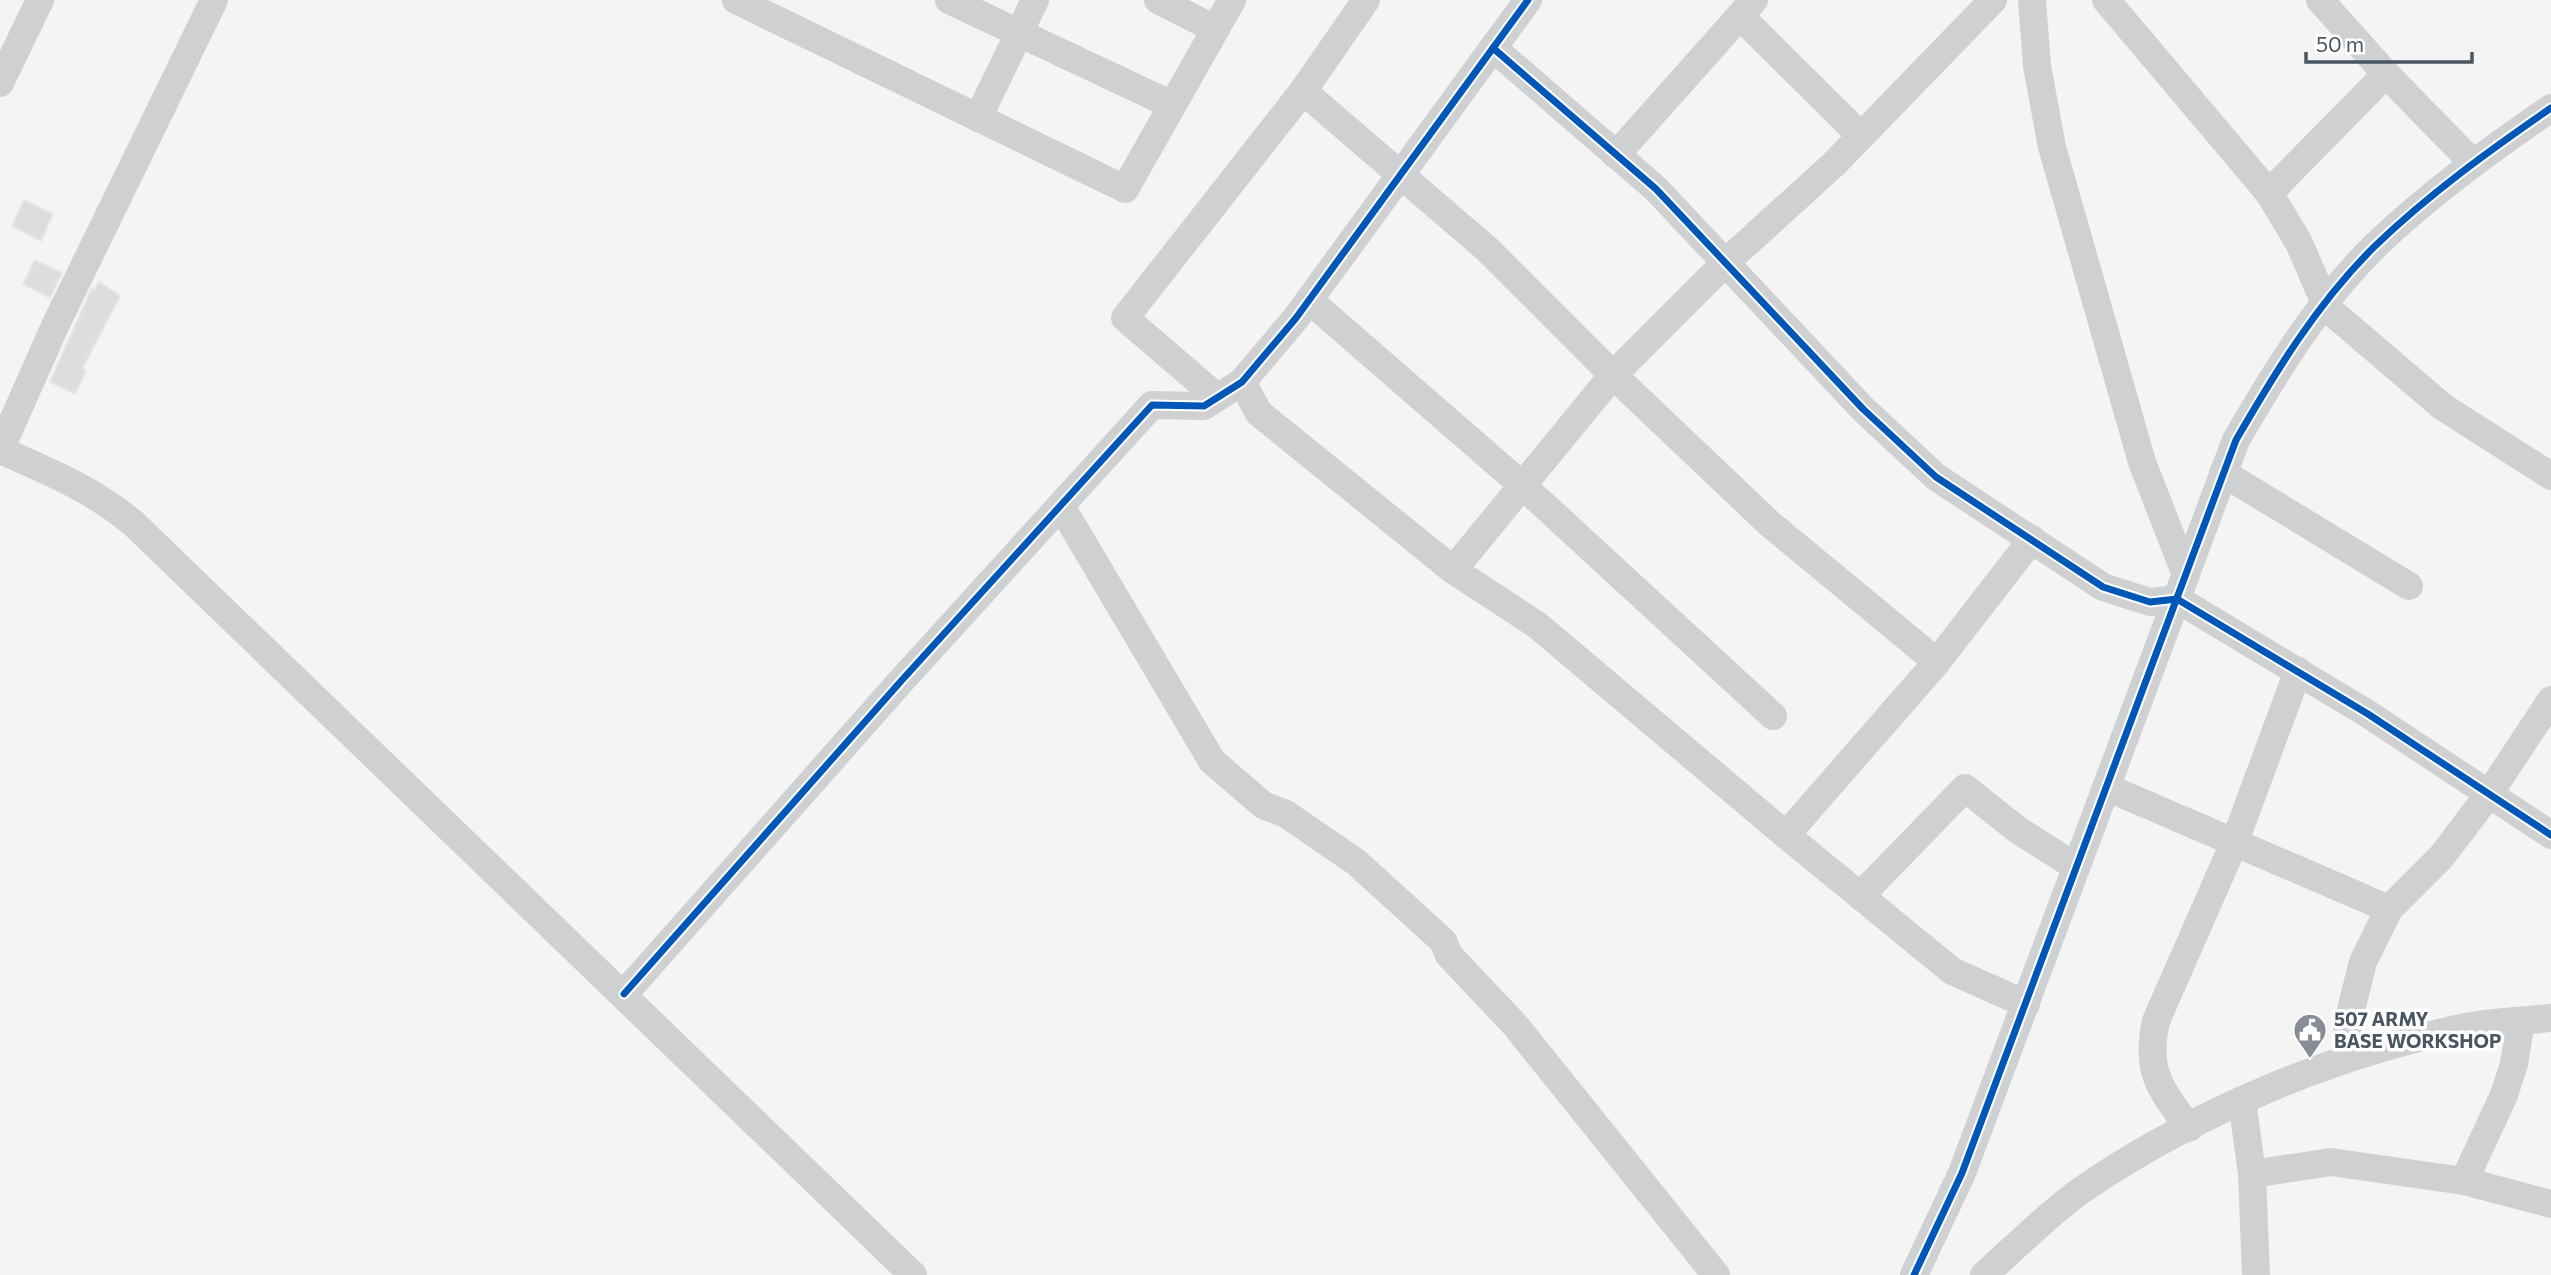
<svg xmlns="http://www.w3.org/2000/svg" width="2551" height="1275" font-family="Commissioner,sans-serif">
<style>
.building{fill:#ddddde;stroke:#e5e6e7;stroke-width:2}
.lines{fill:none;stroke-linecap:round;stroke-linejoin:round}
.minor{stroke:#ced0d2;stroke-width:28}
.cycleway-casing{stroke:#fff;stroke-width:11}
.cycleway{stroke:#0057b8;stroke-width:7}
.labels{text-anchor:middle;stroke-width:7;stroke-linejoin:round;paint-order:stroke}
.poi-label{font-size:19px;font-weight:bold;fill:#4a5661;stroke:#fff;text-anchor:start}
</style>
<rect width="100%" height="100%" fill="#f4f4f4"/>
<!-- building -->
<g class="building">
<polygon points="24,200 53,214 41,241 12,226"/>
<polygon points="35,260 62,273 50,298 23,284"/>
<polygon points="99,282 120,296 82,369 86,371 75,394 50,382 92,288 94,290"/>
</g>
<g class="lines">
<!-- minor -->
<g class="minor">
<polyline points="736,0 1125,189 1232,0"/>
<polyline points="949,0 1172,105"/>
<polyline points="1158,0 1215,29"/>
<polyline points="2032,0 2037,66 2052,147 2142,462 2186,575"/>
<polyline points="2106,0 2269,193 2299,243 2327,308 2443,407 2551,476"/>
<polyline points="2320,0 2386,74 2472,162"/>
<polyline points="1740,16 1861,136"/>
<polyline points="1493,48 1656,189 1863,409 1936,477 2103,587 2150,602 2177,599 2368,714 2551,835"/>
<polyline points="0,83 40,0"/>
<polyline points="1303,91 1487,249 1613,375 1770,524 1937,662"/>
<polyline points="978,118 1035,0"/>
<polyline points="1616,155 1754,0"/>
<polyline points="2269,193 2386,74"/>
<polyline points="1309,300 1522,485 1773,716"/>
<polyline points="1242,382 1259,413 1453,570 1537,625 1786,835"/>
<polyline points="1217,397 1125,318 1303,91 1366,0"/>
<path d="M0 450C48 471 94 490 134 524L913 1275"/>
<polyline points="0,450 55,326 214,0"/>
<polyline points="2223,473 2409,586"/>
<polyline points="1061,506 1212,761 1263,805 1286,814 1356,862 1443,941 1449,955 1515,1025 1716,1275"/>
<polyline points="1453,570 1613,375 1726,262 1834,164 1993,0"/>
<polyline points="2106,787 2389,909"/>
<polyline points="1860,896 1965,788 2018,830 2076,867"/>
<polyline points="624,994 902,680 1152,405 1204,406 1242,382 1296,318 1528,0"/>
<polyline points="2026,1004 1952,971 1786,835 1937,662 2032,539"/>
<polyline points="2352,1057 2347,1029 2352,1006 2363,962 2389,909 2442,856 2489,794 2551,700"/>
<polyline points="2242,1100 2252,1174 2256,1275"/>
<path d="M2189 1128C2160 1088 2145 1072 2156 1021L2235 841 2298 671"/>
<polyline points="2252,1174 2331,1162 2464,1181 2551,1204"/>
<polyline points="2464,1181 2504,1095 2514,1064 2521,1021"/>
<path d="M1914 1275 1962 1173 2236 440C2276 371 2318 302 2375 246 2429 194 2490 150 2551 108"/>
<path d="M1984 1275C2018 1245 2052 1210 2089 1185 2201 1110 2334 1054 2466 1027 2494 1021 2523 1021 2551 1018"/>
</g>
<defs>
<g id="cycleway">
<polyline points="1493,48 1656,189 1863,409 1936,477 2103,587 2150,602 2177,599 2368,714 2551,835"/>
<polyline points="624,994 902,680 1152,405 1204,406 1242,382 1296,318 1528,0"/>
<path d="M1914 1275 1962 1173 2236 440C2276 371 2318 302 2375 246 2429 194 2490 150 2551 108"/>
</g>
</defs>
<!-- cycleway casing -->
<use href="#cycleway" class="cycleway-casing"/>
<!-- cycleway -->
<use href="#cycleway" class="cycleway"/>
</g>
<!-- icons -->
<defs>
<symbol id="civic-pin" viewBox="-11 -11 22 30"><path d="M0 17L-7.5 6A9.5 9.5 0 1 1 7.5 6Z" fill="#868d94" stroke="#fff"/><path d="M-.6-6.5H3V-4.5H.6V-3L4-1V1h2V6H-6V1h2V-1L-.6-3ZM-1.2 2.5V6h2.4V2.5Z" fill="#fff"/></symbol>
</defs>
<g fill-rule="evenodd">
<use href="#civic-pin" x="2291" y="1011" width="38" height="52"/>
</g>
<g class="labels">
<!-- poi labels -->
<g class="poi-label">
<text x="2334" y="1026">507 ARMY<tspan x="2334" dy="22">BASE WORKSHOP</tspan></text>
</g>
</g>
<!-- scale -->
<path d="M2306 52v10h166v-10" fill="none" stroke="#4a5661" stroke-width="3.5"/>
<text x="2316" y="52" font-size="21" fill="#4a5661" stroke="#ffffff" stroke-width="5" paint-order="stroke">50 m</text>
</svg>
